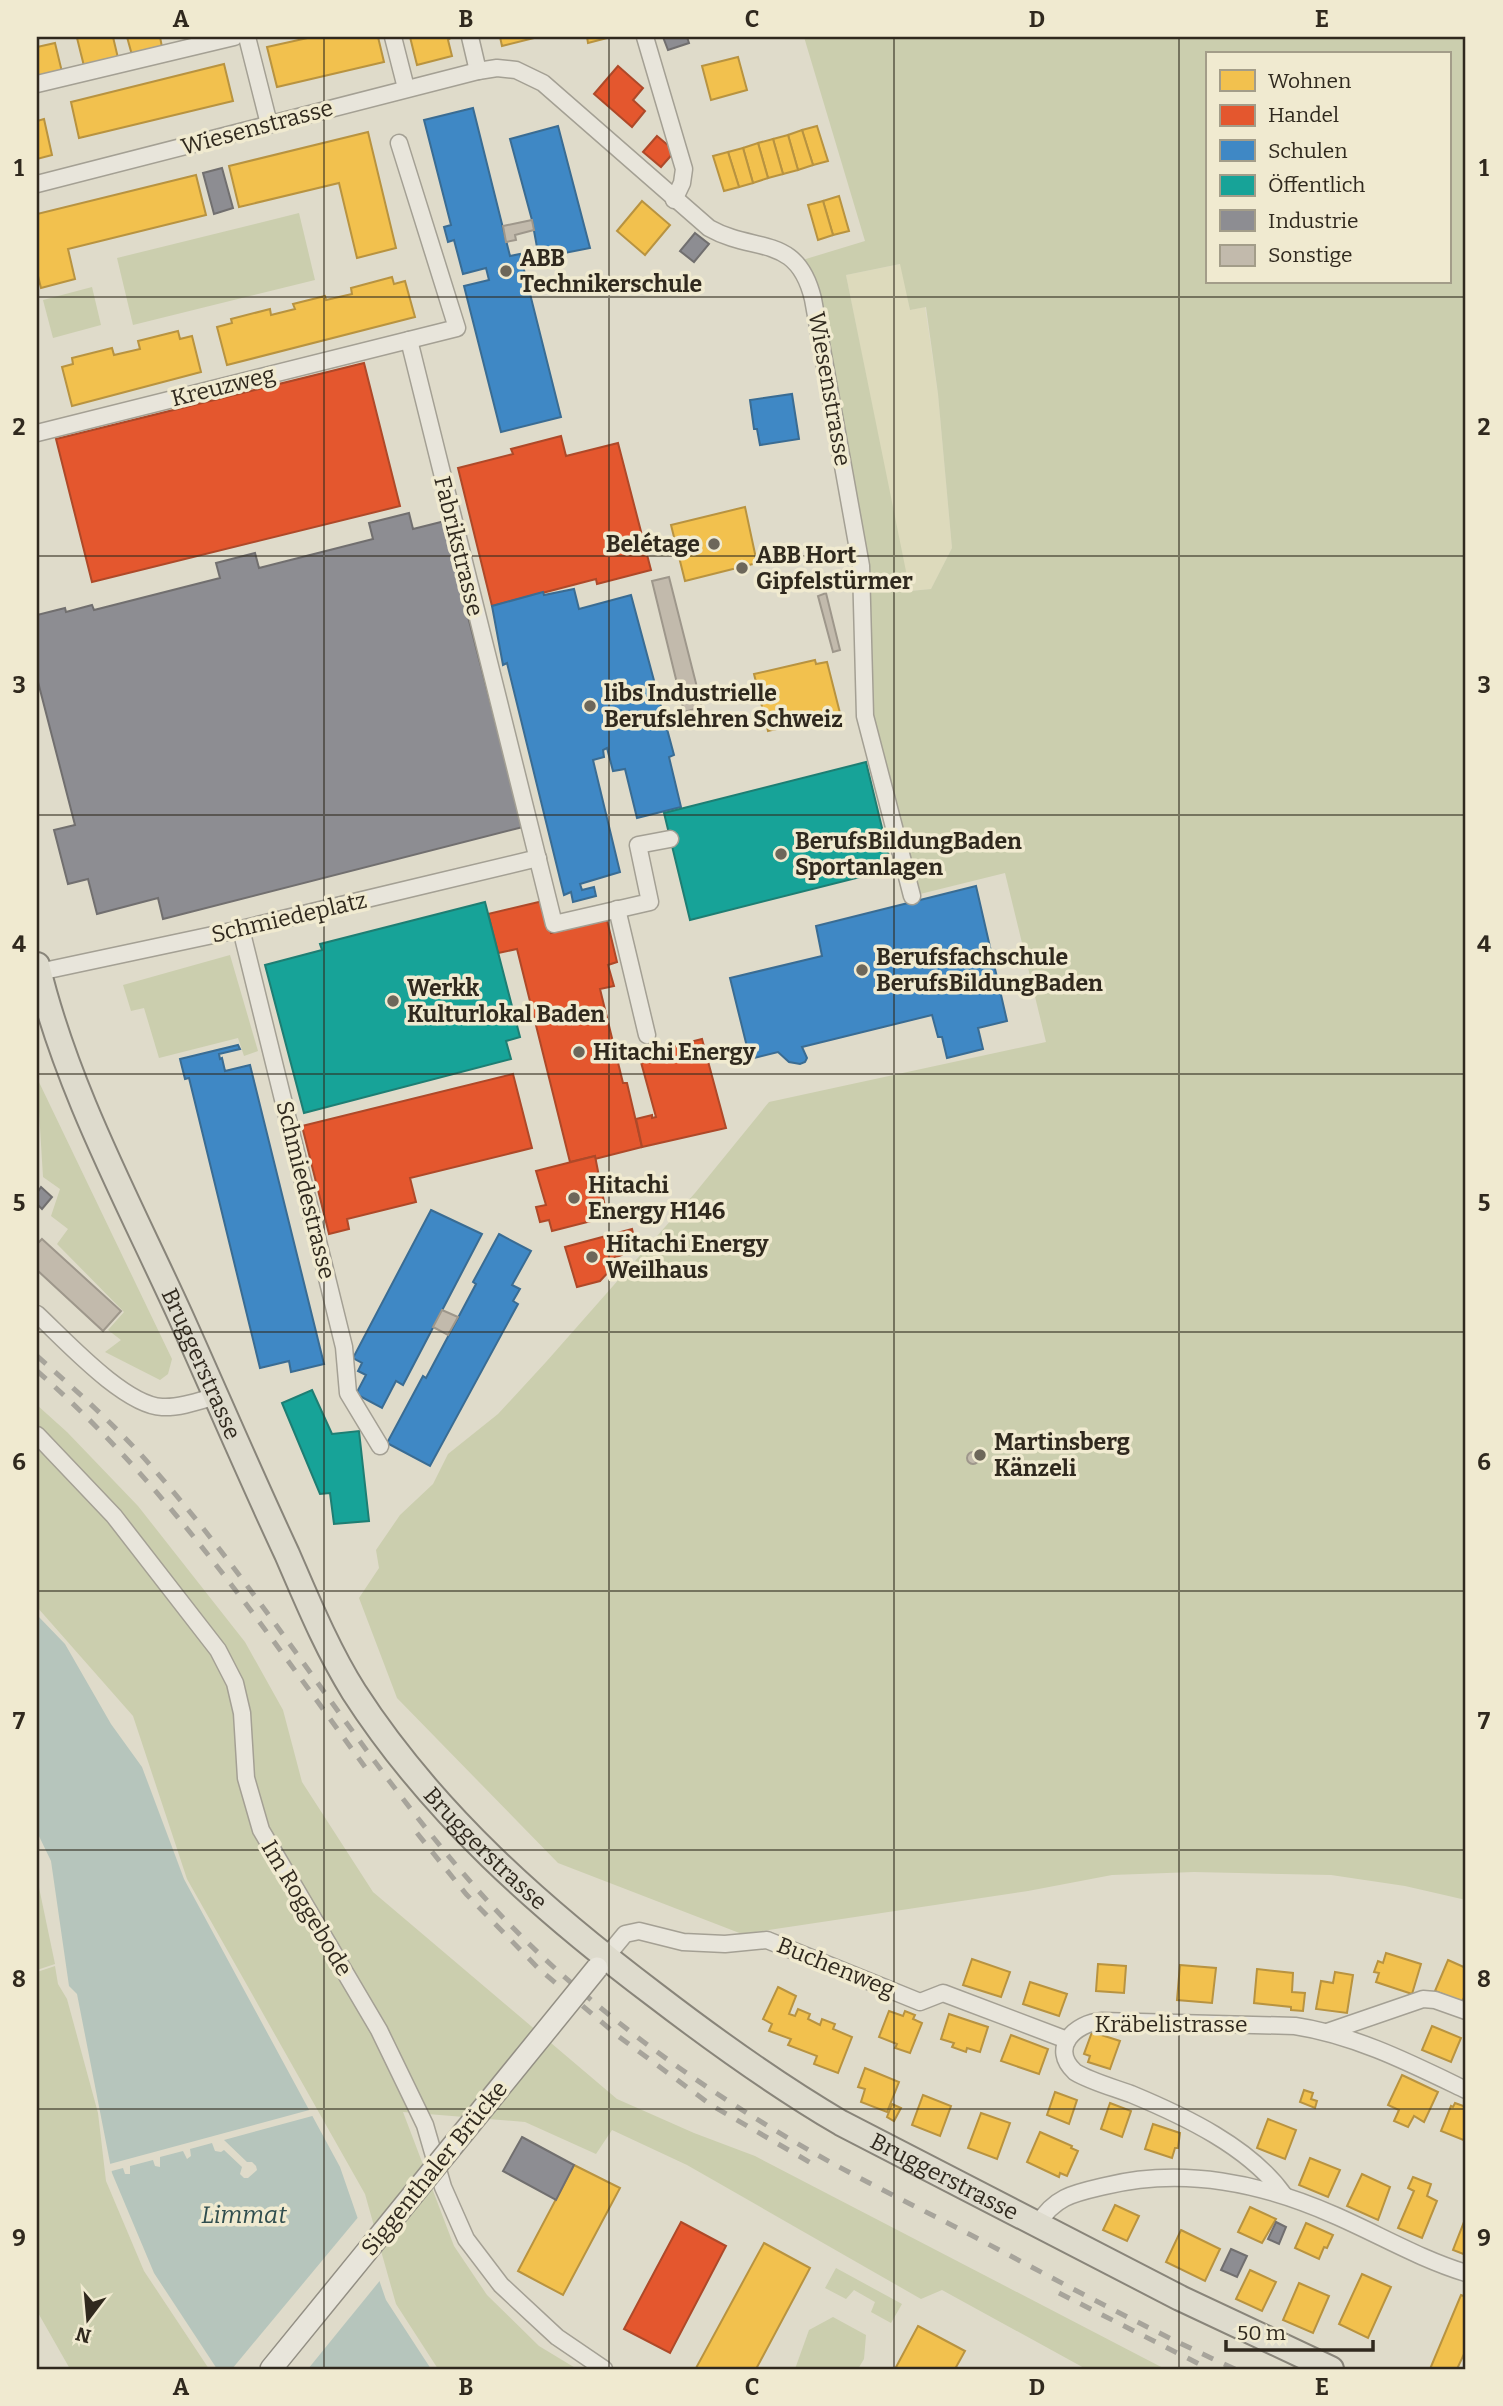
<svg xmlns="http://www.w3.org/2000/svg" width="1503" height="2406" font-family="Bitter,serif">
<style>
.farmland{fill:#dddabc}
.green{fill:#cbceae;fill-rule:evenodd}
.water{fill:#b6c5bc}
.pier{fill:#dfdbca}
.homes{fill:#f2c14e;stroke:#b89340;stroke-width:2}
.shops{fill:#e4572e;stroke:#ae4929;stroke-width:2}
.schools{fill:#3f88c5;stroke:#3a6c93;stroke-width:2}
.public{fill:#17a398;stroke:#1e7e73;stroke-width:2}
.industry{fill:#8d8d92;stroke:#716f6f;stroke-width:2}
.building{fill:#c2baac;stroke:#9e978b;stroke-width:2}
.lines{fill:none;stroke-linecap:round;stroke-linejoin:round}
.street-casing{stroke:#a4a094;stroke-width:19}
.secondary-casing{stroke:#938f84;stroke-width:24}
.primary-casing{stroke:#89857a;stroke-width:28}
.street{stroke:#e8e5db;stroke-width:16}
.secondary{stroke:#e8e5db;stroke-width:21}
.primary{stroke:#dedbcd;stroke-width:24}
.rail{stroke:#a7a49b;stroke-width:5;stroke-dasharray:12 12;stroke-linecap:butt}
.secondary-bridge-casing{stroke:#938f84;stroke-width:24;stroke-linecap:butt}
.secondary-bridge{stroke:#e8e5db;stroke-width:21}
.grid{fill:none;stroke:#30291e;stroke-width:2;stroke-opacity:0.55}
.poi-dot{fill:#6d675a;stroke:#f0ead0;stroke-width:2.5}
.labels{text-anchor:middle;stroke-width:7;stroke-linejoin:round;paint-order:stroke}
.street-label{font-size:23px;fill:#30291e;stroke:#f0ead0}
.poi-label{font-size:23px;font-weight:bold;fill:#30291e;stroke:#f0ead0;text-anchor:start}
.water-label{font-size:24px;font-style:italic;fill:#2f4d4e;stroke:#f0ead0}
.neatline{fill:none;stroke:#30291e;stroke-width:2.5}
.grid-label{font-size:23px;text-anchor:middle;font-weight:bold;fill:#30291e}
</style>
<rect width="100%" height="100%" fill="#dfdbca"/>
<!-- farmland -->
<polygon class="farmland" points="901,264 910,310 925,307 938,394 952,548 931,589 909,591 846,275"/>
<!-- green -->
<g class="green">
<path d="M804 37H1466V1900L1405 1886 1331 1875 1194 1872 1112 1875 1028 1891 742 1934 558 1863 397 1698 359 1598 379 1568 376 1550 400 1515 433 1484 448 1454 498 1414 546 1362 695 1193 769 1102 1046 1042 1005 873 912 896 871 744 863 595 813 299 796 262 865 241ZM1207 54H1449V282H1207ZM900 264 910 310 926 307 938 394 952 548 931 589 910 591 846 275Z"/>
<polygon points="299,213 315,280 133,325 117,258"/>
<polygon points="92,287 101,325 53,338 43,300"/>
<polygon points="230,955 258,1051 244,1056 238,1038 159,1058 144,1008 131,1011 123,985"/>
<polygon points="37,1078 172,1359 168,1374 160,1380 105,1352 121,1340 108,1330 124,1312 57,1244 68,1229 51,1216 60,1189 43,1177"/>
<polygon points="37,1405 67,1432 138,1506 245,1642 283,1710 302,1782 373,1892 617,2099 694,2133 755,2156 1165,2369 1086,2369 942,2290 921,2299 687,2165 612,2130 596,2154 525,2122 403,2112 454,2246 487,2295 539,2346 577,2369 438,2369 396,2304 365,2194 187,1879 133,1716 37,1607"/>
<polygon points="37,1878 55,1964 37,1970"/>
<polygon points="55,1966 58,1984 67,1999 98,2113 106,2181 144,2271 209,2369 70,2369 37,2311 37,1972"/>
<polygon points="836,2268 902,2304 891,2323 871,2312 875,2302 854,2290 846,2299 825,2288"/>
<polygon points="833,2317 866,2335 864,2359 858,2369 795,2369 809,2330"/>
</g>
<!-- water -->
<polygon class="water" points="37,1615 65,1644 111,1724 142,1767 184,1879 340,2167 386,2300 431,2369 217,2369 154,2273 112,2173 77,1994 69,1986 51,1861 37,1832"/>
<!-- pier -->
<g class="pier">
<polygon points="313,2109 316,2115 224,2140 247,2162 252,2162 256,2166 257,2170 248,2178 244,2178 240,2174 242,2167 224,2150 221,2152 215,2151 212,2143 190,2149 191,2156 187,2159 183,2151 160,2157 160,2167 155,2166 153,2160 130,2166 130,2174 125,2174 123,2168 108,2172 106,2165"/>
<polygon points="360,2215 382,2278 308,2369 232,2369"/>
</g>
<!-- homes -->
<g class="homes">
<polygon points="113,37 118,58 84,66 77,38"/>
<polygon points="127,37 160,37 162,47 132,55"/>
<polygon points="312,37 378,37 384,62 277,87 267,47"/>
<polygon points="410,37 452,37 448,40 452,56 417,65"/>
<polygon points="500,37 538,37 502,46"/>
<polygon points="587,37 611,37 588,43"/>
<polygon points="55,43 62,72 37,78 37,47"/>
<polygon points="738,57 747,90 711,100 702,66"/>
<polygon points="224,64 233,101 79,138 71,102"/>
<polygon points="44,119 52,155 37,159 37,121"/>
<polygon points="817,126 828,161 813,165 802,130"/>
<polygon points="802,130 813,165 798,170 788,135"/>
<polygon points="368,132 396,248 357,258 339,183 239,207 229,166"/>
<polygon points="788,135 798,170 783,174 773,139"/>
<polygon points="773,139 783,174 768,178 758,143"/>
<polygon points="758,143 768,178 753,183 743,148"/>
<polygon points="743,148 753,183 739,187 728,152"/>
<polygon points="728,152 739,187 724,191 713,156"/>
<polygon points="196,175 206,215 68,249 75,279 41,288 37,272 37,214"/>
<polygon points="839,196 849,231 833,235 823,201"/>
<polygon points="642,201 670,225 645,255 617,231"/>
<polygon points="823,201 833,235 818,240 808,205"/>
<polygon points="392,277 394,284 405,281 415,317 227,365 217,327 232,323 231,319 270,309 271,315 295,309 293,304 325,296 326,300 352,294 351,288"/>
<polygon points="178,331 180,339 192,336 201,372 72,406 62,367 73,364 72,358 112,348 114,355 140,349 138,341"/>
<polygon points="745,507 757,563 685,581 671,525"/>
<polygon points="815,660 816,664 827,662 840,713 768,731 754,674"/>
<polygon points="1386,1953 1421,1964 1412,1994 1376,1982 1379,1973 1374,1972 1378,1961 1383,1963"/>
<polygon points="972,1959 1010,1972 1001,1997 963,1985"/>
<polygon points="1448,1960 1466,1968 1466,1993 1462,2002 1435,1991"/>
<polygon points="1098,1964 1126,1966 1124,1993 1096,1991"/>
<polygon points="1180,1965 1216,1968 1212,2003 1177,2000"/>
<polygon points="1257,1969 1293,1973 1292,1992 1305,1993 1303,2011 1291,2010 1291,2007 1254,2003"/>
<polygon points="1335,1972 1353,1975 1347,2013 1316,2009 1321,1981 1333,1983"/>
<polygon points="1030,1982 1067,1994 1059,2016 1023,2004"/>
<polygon points="778,1987 796,1996 789,2014 795,2016 798,2009 810,2014 808,2019 820,2025 822,2019 835,2024 833,2029 852,2037 838,2073 814,2064 817,2056 788,2045 791,2039 769,2031 772,2024 763,2019"/>
<polygon points="889,2011 903,2016 905,2011 915,2015 913,2019 922,2023 910,2053 895,2048 897,2044 879,2037"/>
<polygon points="949,2014 988,2027 980,2052 967,2048 966,2052 952,2047 954,2043 941,2039"/>
<polygon points="1432,2026 1461,2038 1451,2062 1422,2050"/>
<polygon points="1092,2032 1120,2041 1110,2069 1088,2062 1090,2056 1084,2054"/>
<polygon points="1011,2035 1048,2049 1039,2074 1001,2061"/>
<polygon points="865,2068 899,2082 887,2112 861,2102 865,2089 858,2087"/>
<polygon points="1402,2075 1438,2092 1424,2122 1414,2116 1408,2127 1394,2121 1399,2110 1388,2105"/>
<polygon points="1304,2090 1313,2093 1311,2099 1317,2101 1315,2108 1300,2102"/>
<polygon points="1055,2092 1077,2100 1069,2124 1047,2115"/>
<polygon points="923,2095 951,2106 940,2136 912,2125"/>
<polygon points="1110,2103 1131,2111 1122,2137 1101,2129"/>
<polygon points="1455,2103 1466,2107 1466,2141 1441,2131 1451,2106 1453,2107"/>
<polygon points="892,2104 901,2108 894,2121 887,2117"/>
<polygon points="981,2113 1010,2123 997,2159 968,2148"/>
<polygon points="1268,2119 1296,2130 1285,2159 1257,2148"/>
<polygon points="1153,2124 1180,2133 1178,2148 1175,2148 1172,2158 1145,2149"/>
<polygon points="1040,2132 1072,2146 1071,2148 1078,2151 1067,2176 1060,2173 1059,2177 1027,2162"/>
<polygon points="1310,2158 1340,2170 1328,2197 1299,2185"/>
<polygon points="574,2165 620,2188 563,2295 518,2271"/>
<polygon points="1362,2174 1390,2187 1378,2220 1347,2206"/>
<polygon points="1413,2177 1431,2184 1427,2196 1437,2201 1422,2238 1398,2228 1414,2191 1408,2188"/>
<polygon points="1115,2205 1139,2216 1127,2241 1103,2230"/>
<polygon points="1250,2207 1276,2219 1262,2243 1238,2232"/>
<polygon points="1464,2222 1466,2223 1466,2255 1453,2250"/>
<polygon points="1306,2223 1333,2235 1327,2248 1324,2247 1319,2259 1295,2248"/>
<polygon points="1181,2230 1220,2249 1205,2281 1166,2262"/>
<polygon points="764,2243 810,2268 756,2369 698,2369 696,2368"/>
<polygon points="1250,2270 1276,2282 1262,2311 1236,2299"/>
<polygon points="1362,2274 1391,2287 1368,2338 1339,2324"/>
<polygon points="1299,2283 1329,2296 1313,2333 1283,2320"/>
<polygon points="1461,2295 1466,2297 1465,2352 1457,2369 1430,2369"/>
<polygon points="918,2326 965,2351 955,2369 895,2369"/>
</g>
<!-- shops -->
<g class="shops">
<polygon points="618,66 643,88 633,100 645,111 632,127 594,94"/>
<polygon points="657,136 675,151 661,167 643,152"/>
<polygon points="364,363 400,506 92,582 56,439"/>
<polygon points="561,436 566,456 618,443 651,570 597,584 596,579 492,606 458,468 513,454 511,449"/>
<polygon points="543,901 551,933 607,920 617,962 608,965 614,986 600,989 623,1083 627,1083 642,1147 595,1159 595,1156 570,1162 517,949 498,953 488,914"/>
<polygon points="702,1039 726,1128 642,1147 636,1119 652,1115 652,1118 656,1117 639,1055"/>
<polygon points="513,1074 532,1148 410,1178 416,1202 347,1219 349,1229 329,1234 302,1126"/>
<polygon points="595,1156 607,1217 552,1231 549,1220 540,1222 536,1207 546,1205 536,1171"/>
<polygon points="632,1229 635,1241 622,1255 611,1259 613,1267 600,1281 577,1287 565,1247"/>
<polygon points="681,2222 726,2246 670,2353 624,2329"/>
</g>
<!-- schools -->
<g class="schools">
<polygon points="473,108 510,256 520,254 561,417 501,432 464,286 489,280 486,268 463,274 454,240 448,242 444,227 451,225 424,120"/>
<polygon points="558,126 590,248 539,258 532,220 510,139"/>
<polygon points="792,394 799,439 760,445 757,429 754,429 750,400"/>
<polygon points="574,589 579,609 631,595 674,755 669,757 681,807 637,818 625,769 613,771 607,748 603,750 604,757 593,760 620,872 580,884 582,890 594,887 596,896 573,902 571,892 564,895 507,663 503,665 492,606 543,592 544,595"/>
<polygon points="976,886 1007,1021 978,1028 983,1049 947,1058 942,1037 938,1037 932,1015 802,1047 807,1058 805,1062 800,1064 789,1062 778,1052 750,1059 730,978 822,956 816,926"/>
<polygon points="238,1045 240,1049 219,1054 220,1059 222,1058 225,1071 250,1065 324,1364 291,1372 289,1361 260,1368 189,1078 185,1079 180,1059"/>
<polygon points="431,1210 482,1234 403,1385 396,1381 382,1408 356,1394 366,1375 358,1371 362,1363 353,1358"/>
<polygon points="499,1234 531,1251 512,1285 520,1289 513,1301 518,1304 430,1466 387,1443 423,1376 426,1378 476,1284 473,1282"/>
</g>
<!-- public -->
<g class="public">
<polygon points="866,762 892,869 690,920 664,813"/>
<polygon points="485,902 520,1037 506,1041 511,1059 304,1113 265,965 322,950 320,944"/>
<polygon points="312,1390 332,1434 359,1431 369,1521 334,1524 330,1493 320,1494 282,1403"/>
</g>
<!-- industry -->
<g class="industry">
<polygon points="663,37 687,37 689,43 668,50"/>
<polygon points="222,168 233,208 214,214 203,173"/>
<polygon points="695,233 709,244 694,262 680,251"/>
<polygon points="409,513 413,529 449,520 467,585 460,586 523,827 163,919 158,898 97,914 88,879 68,884 54,830 75,825 37,678 37,615 65,608 66,612 92,605 94,610 220,578 216,563 255,553 259,568 373,539 369,523"/>
<polygon points="41,1187 52,1197 42,1209 37,1204 37,1193"/>
<polygon points="522,2137 574,2165 556,2200 503,2171"/>
<polygon points="1276,2222 1286,2227 1279,2244 1268,2239"/>
<polygon points="1231,2249 1247,2256 1237,2277 1221,2270"/>
</g>
<!-- building -->
<g class="building">
<polygon points="532,220 534,230 515,235 516,240 506,242 503,226"/>
<polygon points="669,577 702,707 684,712 652,581"/>
<polygon points="826,593 840,650 833,652 818,596"/>
<polygon points="42,1239 121,1311 103,1331 37,1270 37,1244"/>
<polygon points="442,1310 458,1317 448,1335 433,1327"/>
<circle cx="973" cy="1458" r="6"/>
</g>
<g class="lines">
<defs>
<g id="street">
<polyline points="247,37 269,124"/>
<polyline points="393,37 406,88"/>
<polyline points="470,37 478,71"/>
<polyline points="645,37 684,169 682,183 674,200"/>
<polyline points="37,84 234,37"/>
<path d="M37 184 478 71 497 68 516 70 543 83 709 228C755 254 797 233 813 299L861 566 865 716 912 896"/>
<polyline points="409,340 554,924 650,902 638,845 670,839"/>
<polyline points="37,433 457,328 399,143"/>
<polyline points="617,909 647,1035"/>
<polyline points="241,929 344,1347 348,1393 380,1446"/>
<polyline points="39,972 241,929 538,858"/>
<path d="M37 1314C65 1340 124 1405 162 1407 179 1408 199 1401 216 1396"/>
<polyline points="37,1435 114,1516 218,1650 235,1683 242,1713 246,1778 261,1830 379,2030 425,2125 443,2187 466,2239 501,2285 557,2337 604,2369"/>
<polyline points="606,1957 625,1934 639,1931 683,1942 725,1944 767,1940 920,2002 943,1993 1067,2040"/>
<polyline points="1327,2032 1423,1999 1435,2000 1466,2011"/>
<path d="M1284 2195C1250 2147 1184 2116 1131 2094 1112 2087 1092 2082 1075 2072 1049 2048 1075 2023 1102 2021L1295 2026C1355 2035 1412 2064 1466 2090"/>
<path d="M1038 2224C1055 2196 1075 2193 1105 2186 1182 2167 1262 2183 1334 2215 1378 2234 1420 2259 1466 2273"/>
</g>
<polyline id="secondary" points="271,2369 372,2245"/>
<g id="primary">
<path id="s1" d="M37 965C66 1087 128 1201 180 1315 216 1395 250 1475 287 1554 307 1600 327 1649 354 1692 432 1813 541 1909 655 1995 715 2041 776 2085 841 2123L1180 2298 1331 2369"/>
</g>
</defs>
<!-- street casing -->
<use href="#street" class="street-casing"/>
<!-- secondary casing -->
<use href="#secondary" class="secondary-casing"/>
<!-- primary casing -->
<use href="#primary" class="primary-casing"/>
<!-- street -->
<use href="#street" class="street"/>
<!-- secondary -->
<use href="#secondary" class="secondary"/>
<!-- primary -->
<use href="#primary" class="primary"/>
<!-- rail -->
<g class="rail">
<path d="M37 1356C77 1391 117 1427 152 1467 269 1600 358 1754 475 1887 570 1995 689 2082 814 2153 865 2182 919 2208 971 2235 1058 2281 1145 2328 1235 2369"/>
<path d="M37 1371C167 1484 264 1629 365 1767"/>
<polyline points="417,1833 466,1894 538,1968 618,2036 711,2105 811,2163"/>
<polyline points="1059,2293 1209,2369"/>
</g>
<defs>
<polyline id="secondary-bridge" points="372,2245 597,1968"/>
</defs>
<!-- secondary-bridge casing -->
<use href="#secondary-bridge" class="secondary-bridge-casing"/>
<!-- secondary-bridge -->
<use href="#secondary-bridge" class="secondary-bridge"/>
</g>
<!-- grid -->
<path class="grid" d="M324 37V2369M609 37V2369M894 37V2369M1179 37V2369M37 297H1466M37 556H1466M37 815H1466M37 1074H1466M37 1332H1466M37 1591H1466M37 1850H1466M37 2109H1466"/>
<!-- markers -->
<g class="poi-dot">
<circle cx="506" cy="271" r="7"/>
<circle cx="714" cy="544" r="7"/>
<circle cx="742" cy="568" r="7"/>
<circle cx="590" cy="706" r="7"/>
<circle cx="781" cy="854" r="7"/>
<circle cx="862" cy="970" r="7"/>
<circle cx="393" cy="1001" r="7"/>
<circle cx="579" cy="1052" r="7"/>
<circle cx="574" cy="1198" r="7"/>
<circle cx="592" cy="1257" r="7"/>
<circle cx="980" cy="1455" r="7"/>
</g>
<g class="labels">
<!-- street labels -->
<g class="street-label">
<text transform="translate(257 127) rotate(-15)" y="8">Wiesenstrasse</text>
<text transform="translate(223 386) rotate(-14)" y="8">Kreuzweg</text>
<text transform="translate(830 389) rotate(80)" y="8">Wiesenstrasse</text>
<text transform="translate(459 546) rotate(76)" y="8">Fabrikstrasse</text>
<text transform="translate(289 917) rotate(-13)" y="8">Schmiedeplatz</text>
<text transform="translate(306 1190) rotate(76)" y="8">Schmiedestrasse</text>
<text dy="8" stroke="none"><textPath href="#s1" startOffset="432">Bruggerstrasse</textPath></text>
<text dy="8" stroke="none"><textPath href="#s1" startOffset="999">Bruggerstrasse</textPath></text>
<text transform="translate(307 1908) rotate(59)" y="8">Im Roggebode</text>
<text transform="translate(836 1967) rotate(22)" y="8">Buchenweg</text>
<text x="1171" y="2032">Kräbelistrasse</text>
<text transform="translate(434 2168) rotate(-51)" y="8">Siggenthaler Brücke</text>
<text dy="8" stroke="none"><textPath href="#s1" startOffset="1566">Bruggerstrasse</textPath></text>
</g>
<!-- poi labels -->
<g class="poi-label">
<text x="520" y="266">ABB<tspan x="520" dy="26">Technikerschule</tspan></text>
<text x="700" y="552" text-anchor="end">Belétage</text>
<text x="756" y="563">ABB Hort<tspan x="756" dy="26">Gipfelstürmer</tspan></text>
<text x="604" y="701">libs Industrielle<tspan x="604" dy="26">Berufslehren Schweiz</tspan></text>
<text x="795" y="849">BerufsBildungBaden<tspan x="795" dy="26">Sportanlagen</tspan></text>
<text x="876" y="965">Berufsfachschule<tspan x="876" dy="26">BerufsBildungBaden</tspan></text>
<text x="407" y="996">Werkk<tspan x="407" dy="26">Kulturlokal Baden</tspan></text>
<text x="593" y="1060">Hitachi Energy</text>
<text x="588" y="1193">Hitachi<tspan x="588" dy="26">Energy H146</tspan></text>
<text x="606" y="1252">Hitachi Energy<tspan x="606" dy="26">Weilhaus</tspan></text>
<text x="994" y="1450">Martinsberg<tspan x="994" dy="26">Känzeli</tspan></text>
</g>
<!-- water labels -->
<g class="water-label">
<text x="244" y="2223">Limmat</text>
</g>
</g>
<!-- border -->
<rect width="1503" height="2406" fill="none" stroke="#f0ead0" stroke-width="77"/>
<!-- legend -->
<rect x="1206" y="52" width="245" height="231" fill="#f0ead0" stroke="#a39d89" stroke-width="2"/>
<rect x="1220" y="70" width="35" height="21" fill="#f2c14e" stroke="#a39d89" stroke-width="2"/>
<text x="1268" y="88" font-size="21" fill="#30291e">Wohnen</text>
<rect x="1220" y="105" width="35" height="21" fill="#e4572e" stroke="#a39d89" stroke-width="2"/>
<text x="1268" y="122" font-size="21" fill="#30291e">Handel</text>
<rect x="1220" y="140" width="35" height="21" fill="#3f88c5" stroke="#a39d89" stroke-width="2"/>
<text x="1268" y="158" font-size="21" fill="#30291e">Schulen</text>
<rect x="1220" y="175" width="35" height="21" fill="#17a398" stroke="#a39d89" stroke-width="2"/>
<text x="1268" y="192" font-size="21" fill="#30291e">Öffentlich</text>
<rect x="1220" y="210" width="35" height="21" fill="#8d8d92" stroke="#a39d89" stroke-width="2"/>
<text x="1268" y="228" font-size="21" fill="#30291e">Industrie</text>
<rect x="1220" y="245" width="35" height="21" fill="#c2baac" stroke="#a39d89" stroke-width="2"/>
<text x="1268" y="262" font-size="21" fill="#30291e">Sonstige</text>
<!-- north arrow -->
<g transform="translate(88 2319) rotate(196)" stroke="#f0ead0" stroke-width="5" paint-order="stroke">
<path d="M0-5L12 26L0 18L-12 26Z" fill="#30291e"/>
<text y="-10" font-size="19" font-weight="bold" text-anchor="middle" fill="#30291e">N</text>
</g>
<!-- scale -->
<path d="M1226 2340v10h147v-10" fill="none" stroke="#30291e" stroke-width="3.5"/>
<text x="1237" y="2340" font-size="21" fill="#30291e" stroke="#f0ead0" stroke-width="5" paint-order="stroke">50 m</text>
<rect x="38" y="38" width="1426" height="2330" class="neatline"/>
<g class="grid-label">
<text x="181" y="27">A</text>
<text x="466" y="27">B</text>
<text x="752" y="27">C</text>
<text x="1037" y="27">D</text>
<text x="1322" y="27">E</text>
<text x="19" y="176">1</text>
<text x="1484" y="176">1</text>
<text x="19" y="435">2</text>
<text x="1484" y="435">2</text>
<text x="19" y="693">3</text>
<text x="1484" y="693">3</text>
<text x="19" y="952">4</text>
<text x="1484" y="952">4</text>
<text x="19" y="1211">5</text>
<text x="1484" y="1211">5</text>
<text x="19" y="1470">6</text>
<text x="1484" y="1470">6</text>
<text x="19" y="1729">7</text>
<text x="1484" y="1729">7</text>
<text x="19" y="1987">8</text>
<text x="1484" y="1987">8</text>
<text x="19" y="2246">9</text>
<text x="1484" y="2246">9</text>
<text x="181" y="2395">A</text>
<text x="466" y="2395">B</text>
<text x="752" y="2395">C</text>
<text x="1037" y="2395">D</text>
<text x="1322" y="2395">E</text>
</g>
</svg>
